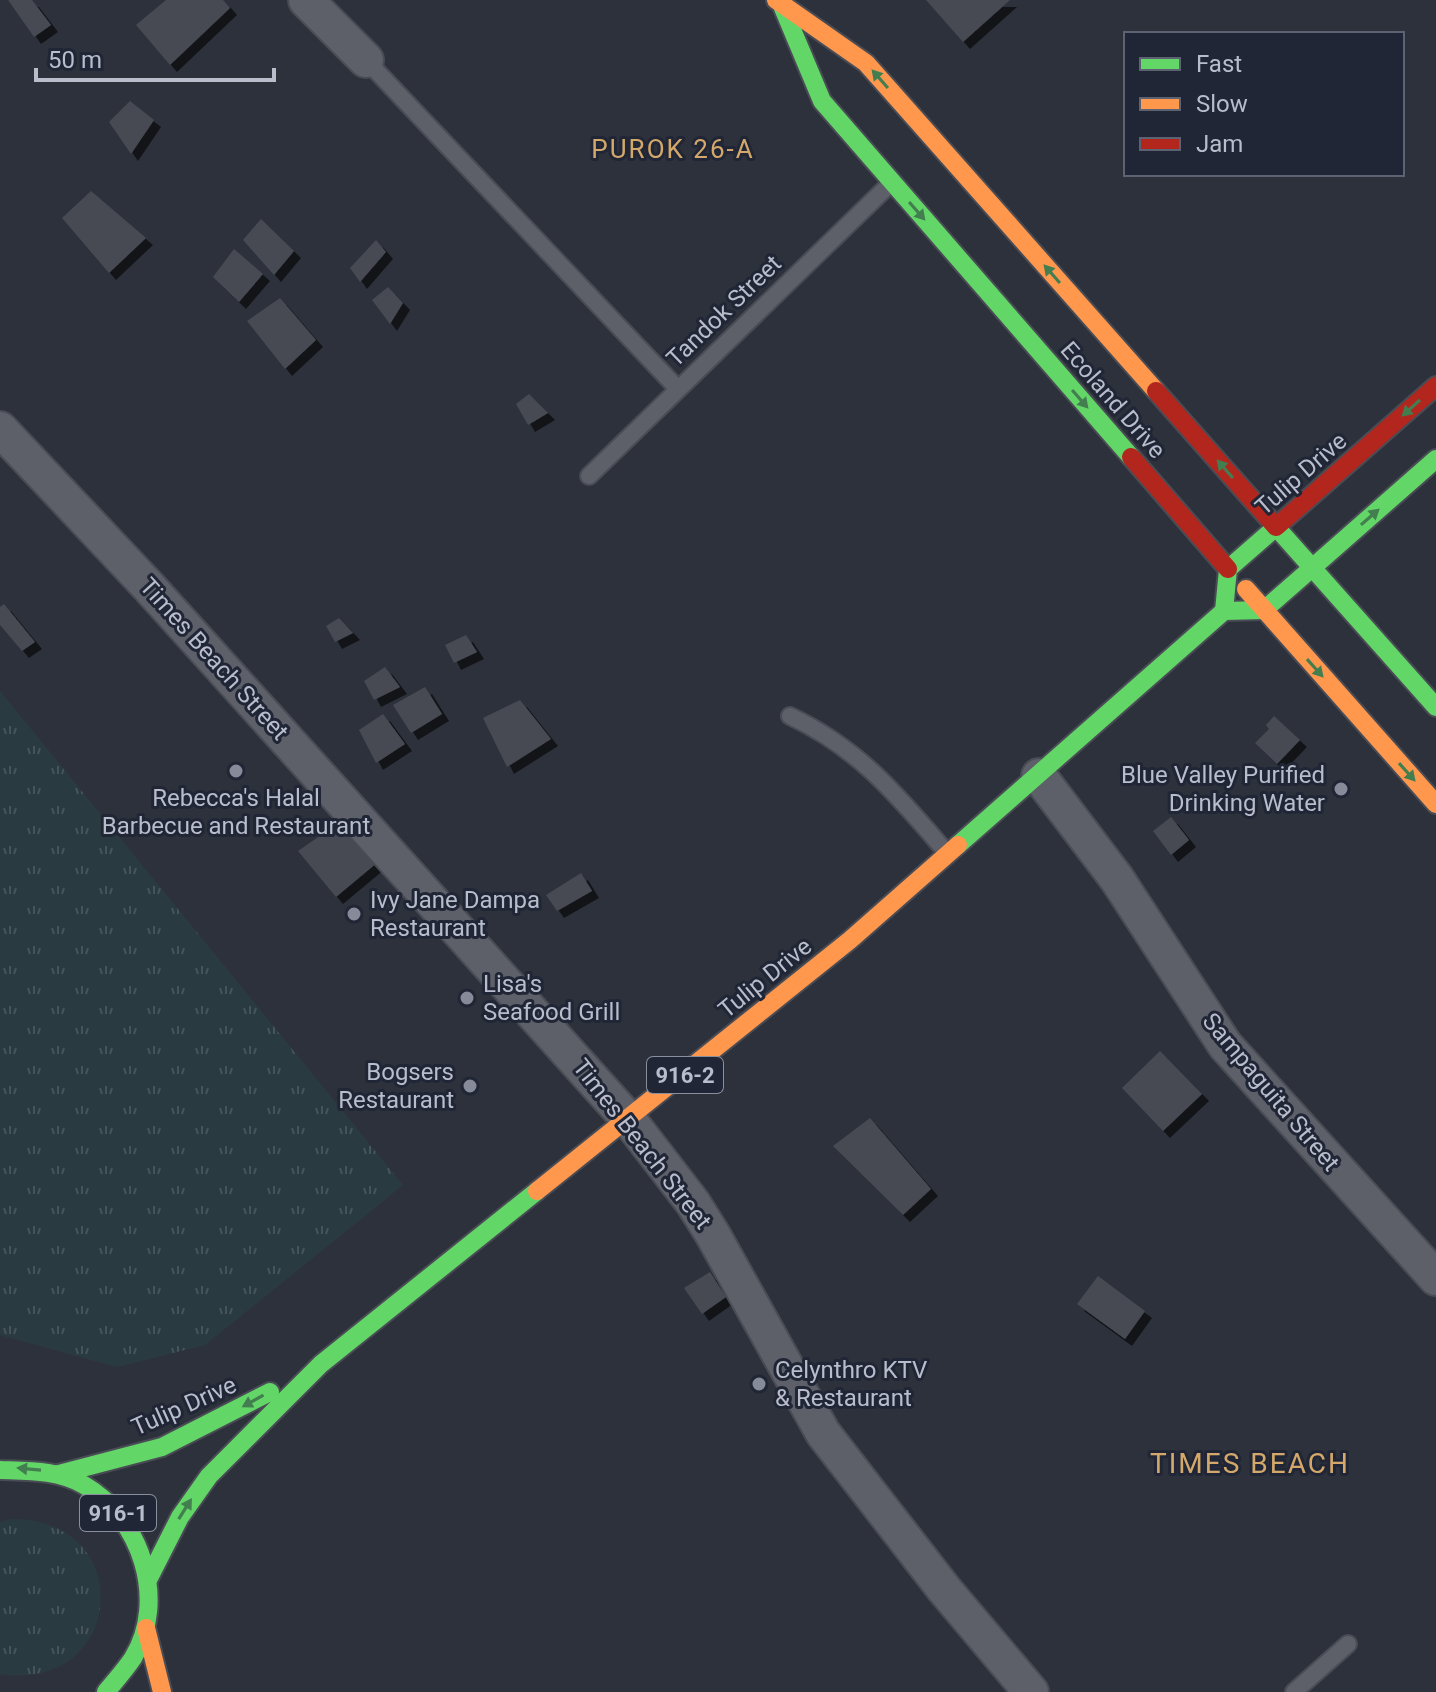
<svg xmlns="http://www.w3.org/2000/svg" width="1436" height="1692" font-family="Roboto,sans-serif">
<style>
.grass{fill:url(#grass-tufts)}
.building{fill:#474a53;filter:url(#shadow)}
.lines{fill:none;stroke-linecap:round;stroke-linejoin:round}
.lane-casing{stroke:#494c54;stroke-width:20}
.street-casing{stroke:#494c54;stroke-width:38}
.fast-casing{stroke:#494c54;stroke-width:22}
.slow-casing{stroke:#494c54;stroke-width:22}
.jam-casing{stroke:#494c54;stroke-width:22}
.lane{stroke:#5d6069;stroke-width:16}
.street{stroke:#5d6069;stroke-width:34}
.fast{stroke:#63d668;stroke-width:18}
.slow{stroke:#ff974d;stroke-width:18}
.jam{stroke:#b3261e;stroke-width:18}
.oneway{fill:#427e4f}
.poi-dot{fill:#878b99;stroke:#202636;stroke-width:3}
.labels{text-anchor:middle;stroke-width:6;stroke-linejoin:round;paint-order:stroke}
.shield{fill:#202636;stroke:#8a8f9e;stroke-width:2}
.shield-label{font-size:22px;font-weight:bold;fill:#b8bccb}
.street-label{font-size:24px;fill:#b8bccb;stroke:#202636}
.poi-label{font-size:24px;fill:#b8bccb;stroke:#202636;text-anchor:start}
.neighbourhood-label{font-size:26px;letter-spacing:2px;fill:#d3a86a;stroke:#202636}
.quarter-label{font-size:28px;letter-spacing:2px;fill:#d3a86a;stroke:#202636}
</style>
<defs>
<pattern id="grass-tufts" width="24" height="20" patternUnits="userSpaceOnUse" patternTransform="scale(2)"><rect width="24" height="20" fill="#2a3a41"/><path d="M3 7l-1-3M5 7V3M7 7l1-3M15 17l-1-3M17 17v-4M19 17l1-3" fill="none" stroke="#47555b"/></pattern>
<filter id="shadow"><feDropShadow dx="7" dy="7" stdDeviation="0" flood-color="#0009"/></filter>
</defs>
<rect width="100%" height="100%" fill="#2d313b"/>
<!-- grass -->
<g class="grass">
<polygon points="0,691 403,1185 205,1345 117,1367 0,1335"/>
<path d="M12 1519C138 1519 126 1692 0 1674V1522Z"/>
</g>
<!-- building -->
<g class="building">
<polygon points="8,0 32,0 51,25 34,37"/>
<polygon points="166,0 223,0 230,8 170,65 136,25"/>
<polygon points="926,0 1010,0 963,42"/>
<polygon points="130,101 154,120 131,154 109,122"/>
<polygon points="91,191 146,238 109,273 62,218"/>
<polygon points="261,219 294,251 274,275 243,240"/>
<polygon points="376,240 386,252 360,282 350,268"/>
<polygon points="234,249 263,274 239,302 213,277"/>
<polygon points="388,287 403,303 390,324 372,300"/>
<polygon points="280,298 316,340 285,369 247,321"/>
<polygon points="529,394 548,413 528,425 516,404"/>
<polygon points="4,604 35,642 22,651 0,625 0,607"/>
<polygon points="339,618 353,633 335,642 326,626"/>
<polygon points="466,635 477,652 454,663 445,645"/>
<polygon points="385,667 400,687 374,700 364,681"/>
<polygon points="425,687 442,714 411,733 393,705"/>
<polygon points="520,700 551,739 507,767 483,718"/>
<polygon points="383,714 405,744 376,763 359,730"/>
<polygon points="1274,716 1300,740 1277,764 1255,743 1269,729 1266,725"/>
<polygon points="1171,817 1189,840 1171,855 1153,831"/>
<polygon points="343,820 378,862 336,897 298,851"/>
<polygon points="581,873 592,891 557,911 546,895"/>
<polygon points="1160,1051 1202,1094 1163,1131 1122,1088"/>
<polygon points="870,1118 931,1189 903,1215 833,1146"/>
<polygon points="710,1272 726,1297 702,1314 684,1288"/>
<polygon points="1098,1276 1145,1311 1125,1339 1077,1304"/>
</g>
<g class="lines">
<defs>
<g id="lane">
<polyline points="366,60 678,389"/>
<polyline points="589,476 892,182"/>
<path d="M790 716C860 749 898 796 947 853"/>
<polyline points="1294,1692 1348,1644"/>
</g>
<g id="street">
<polyline points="306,0 366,60"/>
<polyline points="0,429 150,588 629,1120 693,1203 713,1235 823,1433 944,1589 1031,1692"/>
<polyline points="1039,776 1117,879 1225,1045 1436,1278"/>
</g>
<g id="fast">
<polyline points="783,8 822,101 1131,457"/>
<polyline points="1312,568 1436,459"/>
<polyline points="1224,611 1228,569 1276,527 1436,707"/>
<polyline points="958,845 1224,611 1264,610 1312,568"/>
<path d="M0 1470C29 1471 58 1470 84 1485 141 1518 168 1600 133 1658 125 1670 115 1681 106 1692"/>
<polyline points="59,1474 162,1447 270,1392"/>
<polyline points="149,1578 180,1517 209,1476 321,1364 537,1191"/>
</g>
<g id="slow">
<polyline points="776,0 866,63 1156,391"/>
<polyline points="1246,589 1436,804"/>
<polyline points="537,1191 850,940 958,845"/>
<polyline points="146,1628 162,1692"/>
</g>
<g id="jam">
<polyline points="1156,391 1276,527 1436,386"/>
<polyline points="1131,457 1228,569"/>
</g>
</defs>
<!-- lane casing -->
<use href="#lane" class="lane-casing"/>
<!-- street casing -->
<use href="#street" class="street-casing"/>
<!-- fast casing -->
<use href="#fast" class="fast-casing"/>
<!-- slow casing -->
<use href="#slow" class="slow-casing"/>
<!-- jam casing -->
<use href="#jam" class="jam-casing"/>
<!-- lane -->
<use href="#lane" class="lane"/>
<!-- street -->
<use href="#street" class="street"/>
<!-- fast -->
<use href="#fast" class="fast"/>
<!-- slow -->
<use href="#slow" class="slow"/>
<!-- jam -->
<use href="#jam" class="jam"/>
</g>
<!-- one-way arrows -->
<defs><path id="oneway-solid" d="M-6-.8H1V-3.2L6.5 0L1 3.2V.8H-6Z" transform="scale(2)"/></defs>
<g class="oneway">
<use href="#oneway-solid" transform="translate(880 79) rotate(-131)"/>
<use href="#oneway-solid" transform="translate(917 211) rotate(49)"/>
<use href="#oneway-solid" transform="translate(1052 274) rotate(-131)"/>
<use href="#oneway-solid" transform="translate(1080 399) rotate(49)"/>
<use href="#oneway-solid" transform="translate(1411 408) rotate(138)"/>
<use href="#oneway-solid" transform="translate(1225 469) rotate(-131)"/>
<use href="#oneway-solid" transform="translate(1370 517) rotate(-41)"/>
<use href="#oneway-solid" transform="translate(1315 668) rotate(48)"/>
<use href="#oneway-solid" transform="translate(1407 772) rotate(48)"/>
<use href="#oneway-solid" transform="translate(253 1401) rotate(151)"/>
<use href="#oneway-solid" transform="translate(29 1469) rotate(-175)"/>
<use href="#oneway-solid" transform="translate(185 1509) rotate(-58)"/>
</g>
<!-- markers -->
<g class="poi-dot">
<circle cx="236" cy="771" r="8"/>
<circle cx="1341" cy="789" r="8"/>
<circle cx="354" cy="914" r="8"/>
<circle cx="467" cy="998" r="8"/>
<circle cx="470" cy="1086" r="8"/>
<circle cx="759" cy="1384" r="8"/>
</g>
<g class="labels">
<!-- shield labels -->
<g class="shield">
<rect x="647" y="1057" width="76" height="36" rx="6"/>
<rect x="80" y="1495" width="76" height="36" rx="6"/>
</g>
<g class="shield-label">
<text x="685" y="1083">916-2</text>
<text x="118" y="1521">916-1</text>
</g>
<!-- street labels -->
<g class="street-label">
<text transform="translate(724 311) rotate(-44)" y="8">Tandok Street</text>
<text transform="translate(1113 400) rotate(49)" y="8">Ecoland Drive</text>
<text transform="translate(1301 474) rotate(-41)" y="8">Tulip Drive</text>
<text transform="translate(214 659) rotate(48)" y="8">Times Beach Street</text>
<text transform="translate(765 978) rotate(-39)" y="8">Tulip Drive</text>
<text transform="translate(1271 1092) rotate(50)" y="8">Sampaguita Street</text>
<text transform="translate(642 1144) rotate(52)" y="8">Times Beach Street</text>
<text transform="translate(184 1406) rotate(-24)" y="8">Tulip Drive</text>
</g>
<!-- poi labels -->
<g class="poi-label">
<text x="1325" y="783" text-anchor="end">Blue Valley Purified<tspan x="1325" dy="28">Drinking Water</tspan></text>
<text x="236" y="806" text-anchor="middle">Rebecca's Halal<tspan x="236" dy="28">Barbecue and Restaurant</tspan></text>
<text x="370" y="908">Ivy Jane Dampa<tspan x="370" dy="28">Restaurant</tspan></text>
<text x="483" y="992">Lisa's<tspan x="483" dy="28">Seafood Grill</tspan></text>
<text x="454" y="1080" text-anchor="end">Bogsers<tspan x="454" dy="28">Restaurant</tspan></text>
<text x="775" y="1378">Celynthro KTV<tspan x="775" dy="28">&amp; Restaurant</tspan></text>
</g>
<!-- neighbourhood labels -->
<g class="neighbourhood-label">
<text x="673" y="158">PUROK 26-A</text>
</g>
<!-- quarter labels -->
<g class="quarter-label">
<text x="1250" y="1473">TIMES BEACH</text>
</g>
</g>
<!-- legend -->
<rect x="1124" y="32" width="280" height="144" fill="#202636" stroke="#5d6272" stroke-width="2"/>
<rect x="1140" y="58" width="40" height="12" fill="#63d668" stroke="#5d6272" stroke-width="2"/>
<text x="1196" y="72" font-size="24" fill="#b8bccb">Fast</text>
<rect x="1140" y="98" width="40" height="12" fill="#ff974d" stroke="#5d6272" stroke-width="2"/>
<text x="1196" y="112" font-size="24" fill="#b8bccb">Slow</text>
<rect x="1140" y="138" width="40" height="12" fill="#b3261e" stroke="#5d6272" stroke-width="2"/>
<text x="1196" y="152" font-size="24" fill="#b8bccb">Jam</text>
<!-- scale -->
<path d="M36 68v12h238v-12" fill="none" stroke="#b8bccb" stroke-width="4"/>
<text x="48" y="68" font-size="24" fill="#b8bccb" stroke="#202636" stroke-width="6" paint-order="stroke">50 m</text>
</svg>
